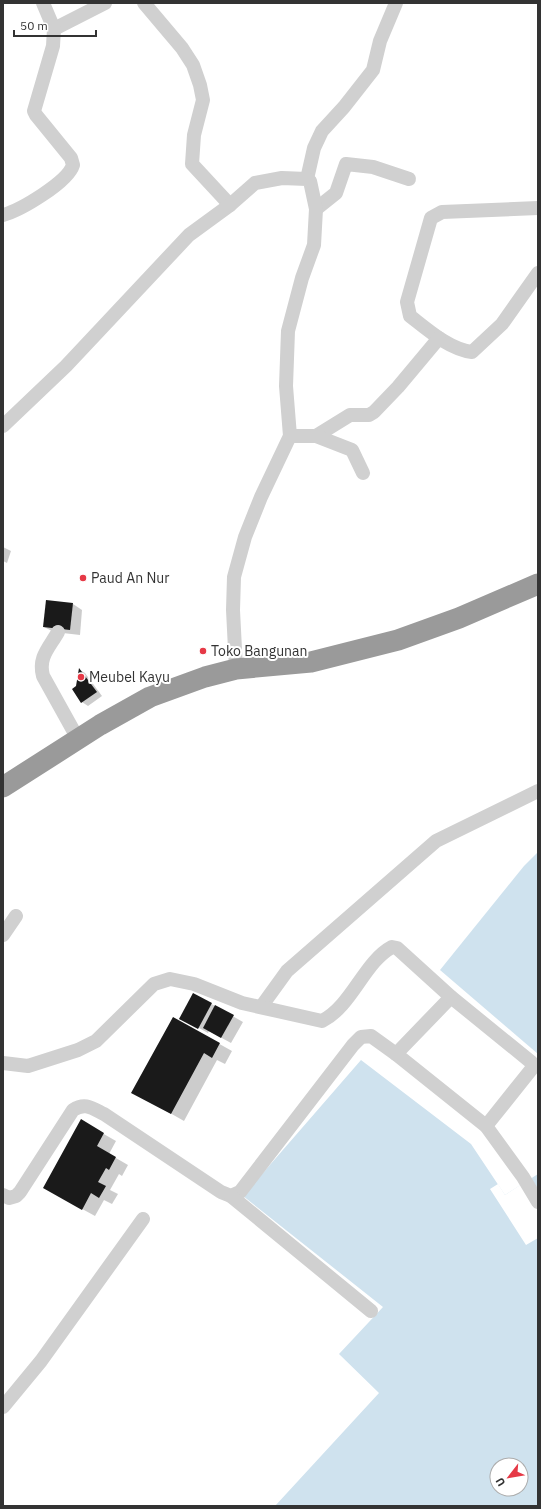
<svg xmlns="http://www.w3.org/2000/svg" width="541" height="1509" font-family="'IBM Plex Sans',sans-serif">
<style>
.water{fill:#cfe2ee;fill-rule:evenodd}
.pier{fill:#fff}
.shadow{fill:#0003}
.building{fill:#1a1a1a}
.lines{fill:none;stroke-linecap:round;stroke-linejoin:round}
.minor{stroke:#d0d0d0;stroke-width:14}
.highway{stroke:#9a9a9a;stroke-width:21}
.poi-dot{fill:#e63946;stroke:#fff;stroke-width:1.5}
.labels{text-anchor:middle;stroke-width:4;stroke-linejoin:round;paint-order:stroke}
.poi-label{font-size:14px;fill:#333;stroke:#fff;text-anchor:start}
</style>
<rect width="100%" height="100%" fill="#fff"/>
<!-- water -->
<g class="water">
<polygon points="538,852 538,1054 440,970 524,866"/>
<path d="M361 1060 471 1144 505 1195 538 1174V1506H275L379 1393 339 1354 383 1307 243 1196ZM497 1465H521V1489H497Z"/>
</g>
<!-- pier -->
<polygon class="pier" points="531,1178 538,1189 538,1238 526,1245 490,1189 498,1184 505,1195"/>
<!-- shadow -->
<g class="shadow">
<polygon points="3,547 11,551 7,563 3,561"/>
<polygon points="73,604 82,610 80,635 54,632 44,627"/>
<polygon points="80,670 85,673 102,696 88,706 82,702 73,690 77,686"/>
<polygon points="194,994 243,1022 231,1043 209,1031 208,1033 181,1018"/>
<polygon points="173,1018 232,1051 225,1064 217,1060 184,1121 133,1092"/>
<polygon points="81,1121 116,1141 109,1154 128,1165 122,1176 119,1174 110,1190 118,1194 112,1204 104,1200 95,1216 44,1188"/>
</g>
<!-- building -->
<g class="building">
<polygon points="46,600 73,603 70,630 43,627"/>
<polygon points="79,668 97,692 81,703 72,689 76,686"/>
<polygon points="193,993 212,1003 198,1029 179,1019"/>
<polygon points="215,1005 234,1015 221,1038 203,1028"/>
<polygon points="173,1017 220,1043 212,1058 204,1053 171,1114 131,1093"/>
<polygon points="81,1119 104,1133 97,1146 116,1157 109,1170 106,1168 98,1182 106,1186 99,1198 91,1193 82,1210 43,1188"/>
</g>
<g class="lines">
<!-- minor -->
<g class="minor">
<polyline points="144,3 182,48 193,65 200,85 203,100 194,135 192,164 230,205"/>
<polyline points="54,29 105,3"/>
<polyline points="307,179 314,148 322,131 344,107 373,70 380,41 396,3"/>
<path d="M538 208 442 212 431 218 407 302 410 316C428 330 449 349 472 352L502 324 538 273"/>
<polyline points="316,209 336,193 346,164 373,167 409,179"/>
<path d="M3 215C21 210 68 182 73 165L71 158 36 115 34 111 53 46 54 29 43 3"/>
<polyline points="3,426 66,366 189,235 230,205 255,183 282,178 307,179 310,181 316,209 314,245 302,278 288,331 286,386 290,436 261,497 245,537 234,577 233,610 236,669"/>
<polyline points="290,436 316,436 350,415 369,415 374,412 398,387 439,338"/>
<polyline points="316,436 352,450 363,473"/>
<path d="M58 632C49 648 38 657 43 676L78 739"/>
<polyline points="3,935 16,916"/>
<polyline points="451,997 396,1054 486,1126 523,1177 538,1202"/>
<polyline points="261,1007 287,971 436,841 538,791"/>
<path d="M3 1063 28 1066 78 1050 96 1041 154 984 170 979 194 984 242 1003 322 1021C352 1006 364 962 392 947L397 948 451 997 531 1062 534 1066 486 1126"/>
<path d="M3 1195 9 1198 16 1196 20 1192 73 1110C85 1102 92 1108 104 1114L221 1192 231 1196 240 1192 353 1045 361 1037 371 1036 396 1054"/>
<polyline points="231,1196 371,1311"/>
<polyline points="3,1407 41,1361 143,1219"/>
</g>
<!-- highway -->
<polyline class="highway" points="3,787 100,725 150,697 205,677 236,669 311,662 398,640 459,618 538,584"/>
</g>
<!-- markers -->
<g class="poi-dot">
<circle cx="83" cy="578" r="4"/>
<circle cx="203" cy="651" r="4"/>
<circle cx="81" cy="677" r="4"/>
</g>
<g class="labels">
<!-- poi labels -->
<g class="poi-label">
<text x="91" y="583">Paud An Nur</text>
<text x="211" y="656">Toko Bangunan</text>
<text x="89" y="682">Meubel Kayu</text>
</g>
</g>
<!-- border -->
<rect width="541" height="1509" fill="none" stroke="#333333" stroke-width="8"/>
<!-- north arrow -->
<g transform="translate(509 1477) rotate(239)"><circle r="19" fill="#ffffff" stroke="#adadad"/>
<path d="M0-3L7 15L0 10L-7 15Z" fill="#e63946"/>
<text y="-6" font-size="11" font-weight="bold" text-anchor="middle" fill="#333333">U</text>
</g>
<!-- scale -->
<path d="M14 30v6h82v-6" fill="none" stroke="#333333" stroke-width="2"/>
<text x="20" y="30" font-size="12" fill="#333333" stroke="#ffffff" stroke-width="3" paint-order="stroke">50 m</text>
</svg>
